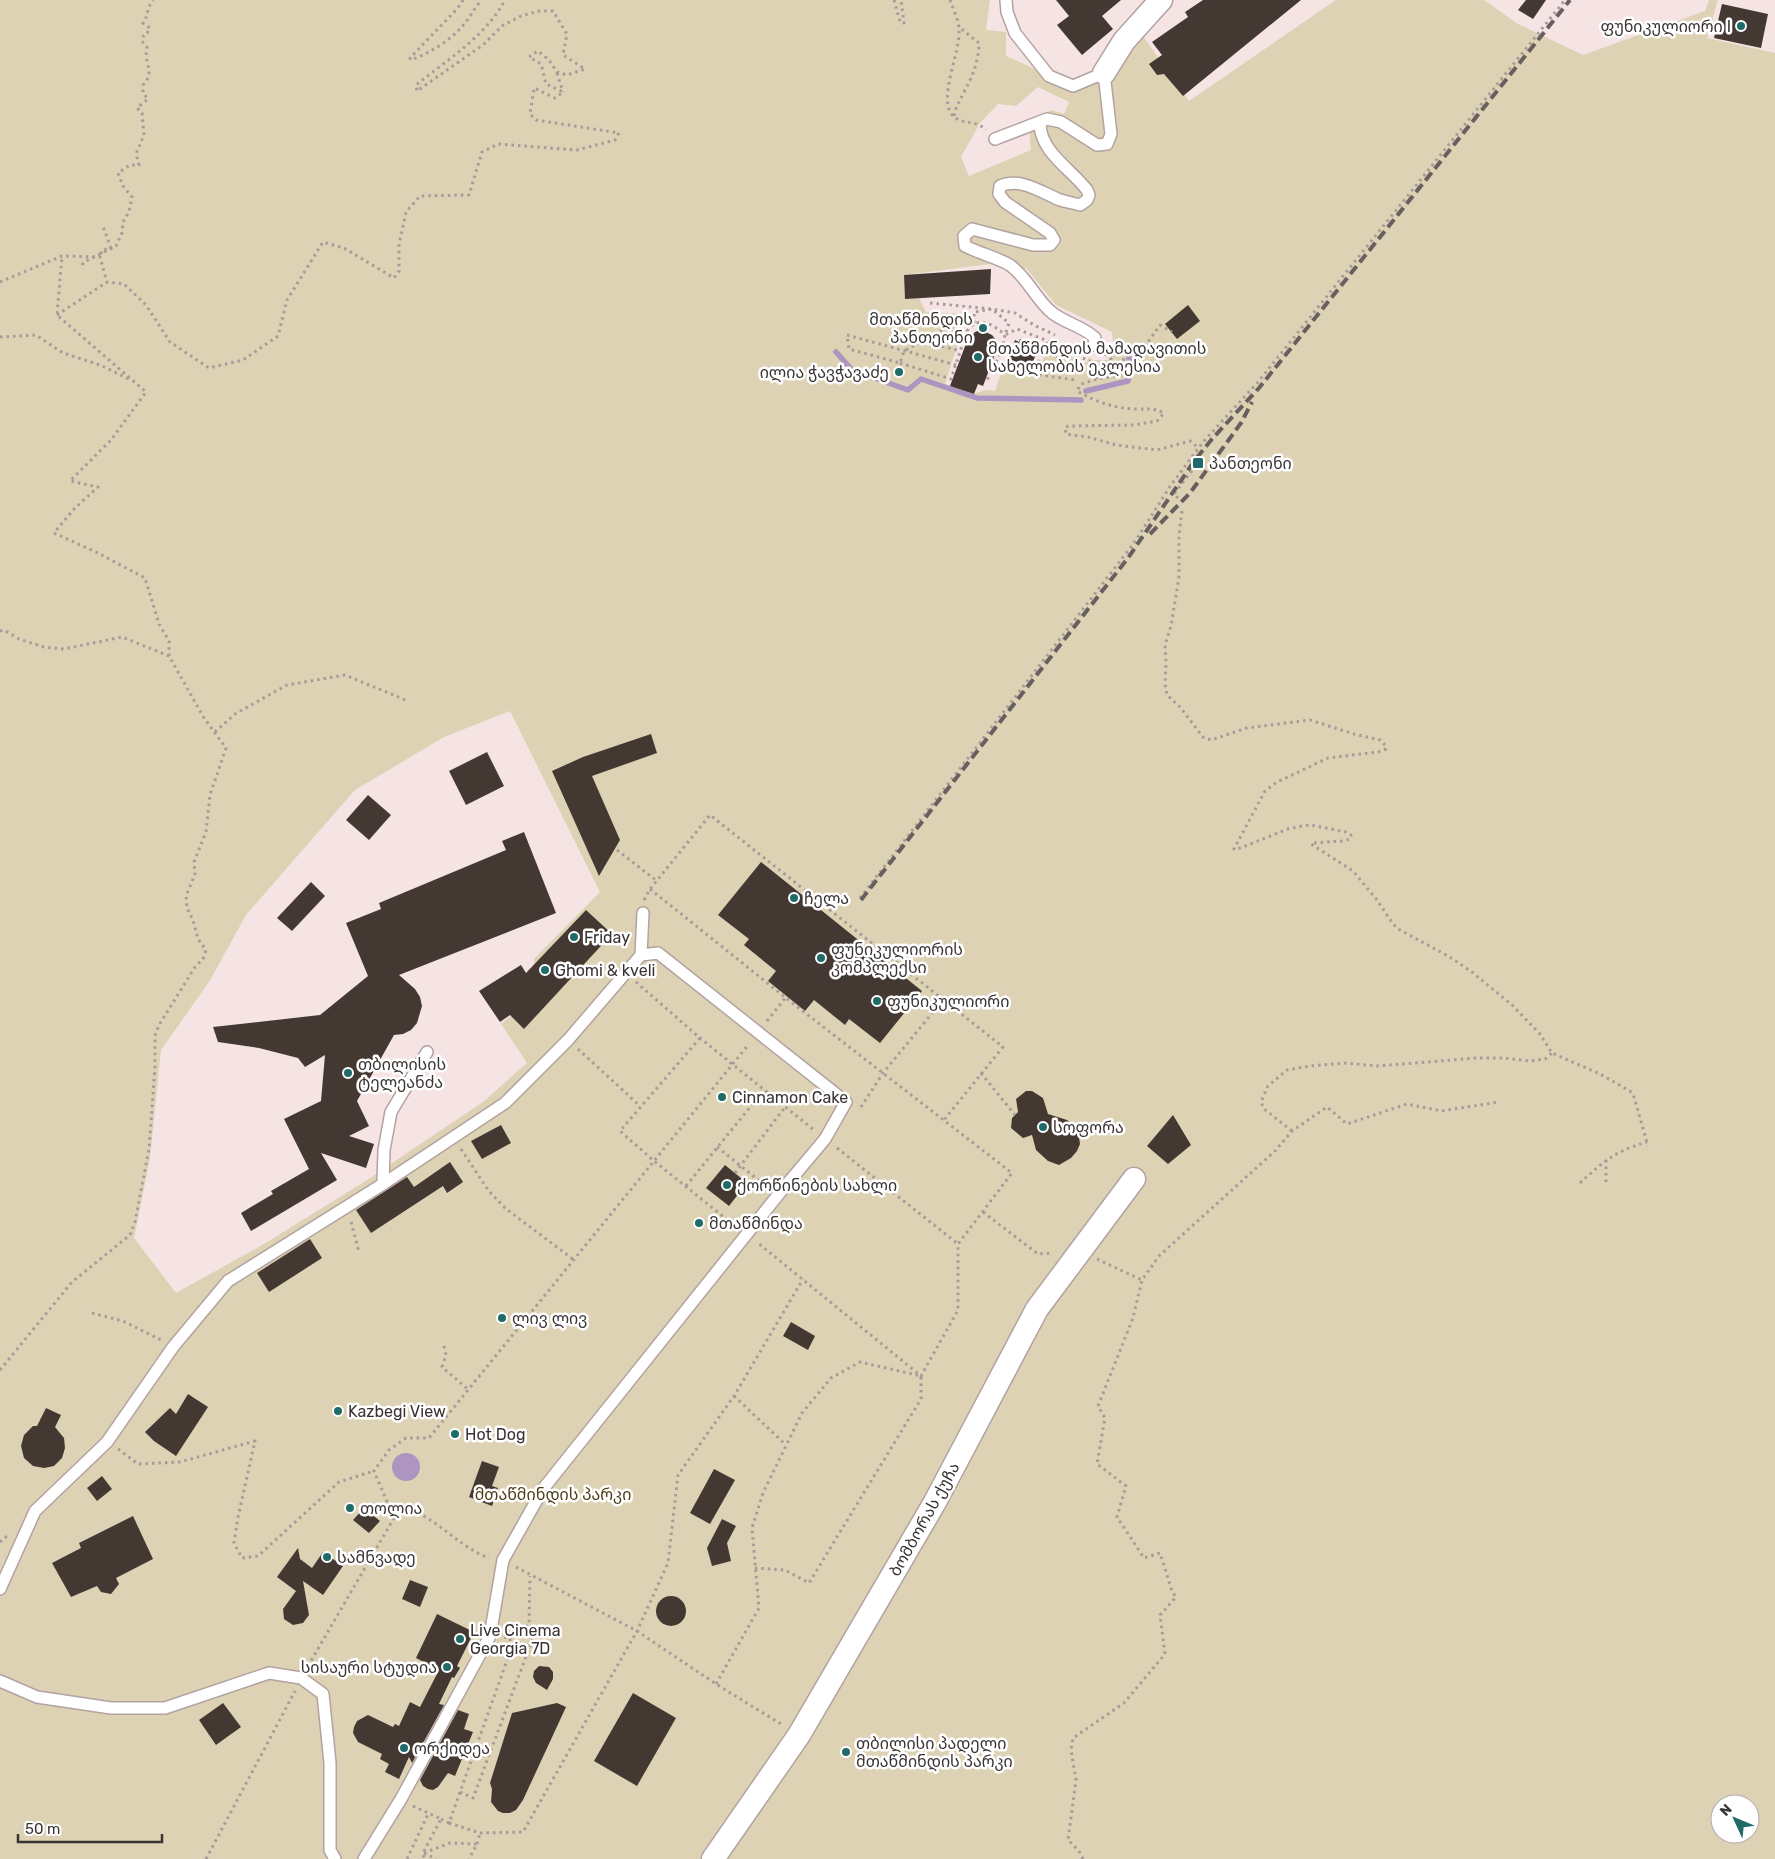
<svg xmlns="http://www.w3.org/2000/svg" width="1775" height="1859" font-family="Rubik,'Noto Sans Georgian',sans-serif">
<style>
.green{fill:#ded2b4;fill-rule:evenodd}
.water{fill:#ad94c1}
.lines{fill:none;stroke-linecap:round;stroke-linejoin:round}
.stream{stroke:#ad94c1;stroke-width:5.5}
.building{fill:#443932}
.service-casing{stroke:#b2a2a1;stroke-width:14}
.minor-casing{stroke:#b2a2a1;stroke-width:25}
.path{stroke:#a79b9a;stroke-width:3;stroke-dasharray:2.5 4;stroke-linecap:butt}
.service{stroke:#fff;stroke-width:11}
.minor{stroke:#fff;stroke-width:22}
.rail{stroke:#685f5f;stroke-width:4;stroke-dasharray:10 5;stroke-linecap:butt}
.poi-dot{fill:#1f6b69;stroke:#fff;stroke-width:2}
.labels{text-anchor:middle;stroke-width:5;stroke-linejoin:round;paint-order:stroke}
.poi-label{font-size:16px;fill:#3a3333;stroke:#fff;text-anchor:start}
.park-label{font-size:16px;fill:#4c3e16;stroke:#fff}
.street-label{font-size:16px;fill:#3a3333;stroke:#fff}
</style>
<rect width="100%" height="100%" fill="#f5e4e3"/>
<!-- green -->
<path class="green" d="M0 0H990L986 30 1006 32V56L1073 86 1104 73 1140 32 1189 101 1336 0H1484L1518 24 1583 55 1705 11 1709 0H1718L1707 38 1775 53V1859H0ZM1038 87 1069 102 1064 114 1052 110C1030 120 1028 127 1031 150L969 176 961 157 980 123 998 104 1016 106ZM990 264 1006 268 1017 277 1026 268 1056 305 1112 332C1113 344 1116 351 1107 360H1093L1089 357 1086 363 1049 346 1037 372 1005 362 995 391 985 390 974 394 945 384 967 314 926 312 919 298H905L904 275ZM510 711 600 892 534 959 533 998 501 1024 527 1063 483 1102 364 1182 264 1244 176 1293 134 1238 150 1158 161 1050 209 982 246 915 355 790 444 737ZM1720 1804H1750V1834H1720Z"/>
<!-- water -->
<circle class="water" cx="406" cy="1467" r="14"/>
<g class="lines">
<!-- stream -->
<g class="stream">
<polyline points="836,352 852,370 908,390 921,379 977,398 1081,400"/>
<polyline points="1086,391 1128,381 1131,368 1127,349"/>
</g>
</g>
<!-- building -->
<g class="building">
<polygon points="1056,0 1121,0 1102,16 1113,29 1082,55 1057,25 1069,16"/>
<polygon points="1203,0 1301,0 1183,96 1164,74 1157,75 1149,64 1162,55 1152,42 1188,17 1185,12"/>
<polygon points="1526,0 1546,0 1533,19 1518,10"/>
<polygon points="1722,4 1768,14 1761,48 1714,38"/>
<polygon points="991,269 990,294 905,299 904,275"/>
<polygon points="1188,305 1200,321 1177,339 1165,324"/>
<polygon points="981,330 992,335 999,344 983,386 978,384 974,394 950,386 967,341 975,332"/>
<polygon points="1020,339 1035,344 1034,347 1038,349 1031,367 1008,359 1015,340 1019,342"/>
<polygon points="651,734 657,753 592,776 620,840 599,876 552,771 583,757"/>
<polygon points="487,752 504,786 466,805 449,771"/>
<polygon points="368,795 391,815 369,840 346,820"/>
<polygon points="524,832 556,913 399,975 415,989 420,997 422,1006 417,1023 411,1030 403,1034 394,1035 357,1101 369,1126 349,1136 374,1144 366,1168 321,1153 337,1180 251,1231 241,1213 273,1194 271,1191 309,1169 284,1119 321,1101 325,1055 305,1067 298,1058 259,1048 218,1042 213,1027 320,1015 368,976 346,923 381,909 379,903 506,850 502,841"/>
<polygon points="761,862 922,991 880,1043 849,1019 845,1025 814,1000 805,1011 768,981 776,971 744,945 749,939 718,915"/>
<polygon points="311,882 325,896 292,931 277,918"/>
<polygon points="586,910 612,934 524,1029 510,1015 500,1022 479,991 521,965 526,973"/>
<polygon points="1026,1091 1032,1091 1043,1098 1048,1114 1067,1120 1075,1127 1079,1137 1080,1144 1077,1151 1071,1158 1059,1165 1048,1161 1036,1150 1032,1135 1023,1138 1011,1128 1012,1118 1018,1112 1016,1099"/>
<polygon points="1173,1115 1191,1145 1168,1164 1147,1146"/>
<polygon points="501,1125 511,1143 482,1159 471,1141"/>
<polygon points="450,1162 463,1182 447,1193 443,1186 371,1233 356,1210 407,1177 414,1187"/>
<polygon points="725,1165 747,1183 729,1206 706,1188"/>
<polygon points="310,1239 322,1258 269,1292 257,1273"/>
<polygon points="791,1322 815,1336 808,1350 783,1336"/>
<polygon points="188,1394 208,1407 176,1456 154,1441 145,1432 170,1408 176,1414"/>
<polygon points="46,1408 61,1415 55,1427 64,1438 65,1448 62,1458 54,1466 44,1468 33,1466 24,1458 21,1446 24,1435 33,1426 37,1426"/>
<polygon points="482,1461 499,1467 492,1486 498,1488 492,1506 469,1497"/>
<polygon points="714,1469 735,1480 710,1524 690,1513"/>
<polygon points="102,1476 112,1489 97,1501 87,1488"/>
<polygon points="364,1508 380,1521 369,1533 353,1520"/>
<polygon points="133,1516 153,1559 116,1578 119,1584 111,1594 101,1592 97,1586 71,1597 52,1563 81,1548 79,1543"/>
<polygon points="722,1519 736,1526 727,1543 731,1561 712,1566 707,1548"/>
<polygon points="298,1548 300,1559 312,1568 323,1552 343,1566 323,1595 303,1581 309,1615 303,1623 293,1625 284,1619 283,1609 296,1591 277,1577"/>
<polygon points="410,1580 428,1587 420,1607 402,1599"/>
<circle cx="671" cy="1611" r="15"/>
<polygon points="437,1614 474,1632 457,1666 460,1668 454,1678 452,1677 439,1704 444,1705 412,1763 409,1757 399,1779 385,1772 389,1764 380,1759 382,1754 358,1742 353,1733 354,1727 357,1721 368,1715 393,1727 395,1724 399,1726 410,1702 420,1707 439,1670 416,1658"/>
<polygon points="539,1666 549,1667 553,1672 553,1679 547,1690 536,1683 533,1677 534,1671"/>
<polygon points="633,1693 676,1718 637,1786 594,1761"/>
<polygon points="223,1703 241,1727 216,1745 199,1720"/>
<polygon points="557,1703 566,1707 523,1800 516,1810 510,1813 503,1813 498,1811 491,1802 492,1789 490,1783 512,1713"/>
<polygon points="458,1710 469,1714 464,1729 473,1732 455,1776 448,1773 438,1787 433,1790 428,1789 423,1786 420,1780"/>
</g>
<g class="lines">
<defs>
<g id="service">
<path d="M1040 123C1040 152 1071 169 1087 190L1089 195 1087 200 1080 205C1073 203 1067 202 1060 200 1041 192 1020 177 1000 186L999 194 1005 202 1050 233 1054 240 1050 245H1033L972 229 964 236 965 246C978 253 1002 259 1011 266 1027 278 1035 297 1049 310 1062 323 1082 325 1095 338L1094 345"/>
<polyline points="995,139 1047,119 1061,122 1097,145 1107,144 1111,134 1104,73 1073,86 1049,76 1015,33 1007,12 1006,0"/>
<polyline points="641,955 643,913"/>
<polyline points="383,1184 384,1150 391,1112 427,1052"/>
<polyline points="0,1589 35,1511 107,1442 173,1347 228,1281 383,1184 505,1103 568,1040 641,955 658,953 846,1102 825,1139 778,1195 543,1489 503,1560 490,1636 401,1799 364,1859"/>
<polyline points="0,1681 37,1697 111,1708 165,1708 269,1673 301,1678 323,1694 330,1763 330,1850 335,1859"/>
</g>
<g id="minor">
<polyline points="1104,73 1124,41 1161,0"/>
<polyline points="713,1859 799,1735 935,1502 1037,1309 1134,1179"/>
</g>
</defs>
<!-- service casing -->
<use href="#service" class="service-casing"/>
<!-- minor casing -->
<use href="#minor" class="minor-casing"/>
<!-- path -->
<g class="path">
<path d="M463 0 457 9 410 58 411 60C432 52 455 38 468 19 473 13 476 5 482 0"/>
<polyline points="894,0 900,22 904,23 901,0"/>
<path d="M950 0C953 9 959 20 959 30 961 51 936 101 954 117 964 125 975 119 986 130"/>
<polyline points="557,73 563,92"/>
<path d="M954 116C956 105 961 99 965 90 973 76 979 59 979 43L959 27"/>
<polyline points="101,254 102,250 111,248 102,224"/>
<path d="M82 265 84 262 116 246 122 233 123 222 129 212 132 197 123 186 118 173 130 165H139L136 154 144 135 142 113 137 108 148 99 143 93V85C156 72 143 63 147 47L142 41 144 34 147 33 150 28 143 23C149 15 146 9 153 0"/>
<path d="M0 282 62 256 100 257 107 282 124 284 146 305 170 342 209 368 243 360 278 336 287 300 323 242 344 248 394 278 399 271V245L406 212 420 196 469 195 482 152 498 144 577 150 615 140 619 133 536 120 530 114 534 88 555 98 563 92 546 84 541 64 529 57 538 51 549 60 557 72 567 75 585 69 563 55 567 34 553 11H539L521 16 502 26 483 45 417 91 416 85C447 60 486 36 505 0"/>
<polyline points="930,303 992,309 1015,313 1034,325 1055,335"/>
<polyline points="57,315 107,282"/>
<polyline points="974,323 974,312 992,309 1009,323 1005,335 1017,329 1048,341 1095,364 1097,379"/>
<polyline points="0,337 36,335 63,353 100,365 129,379"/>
<polyline points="923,341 960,351"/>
<path d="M1105 354 1125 371 1124 375 1097 379 1081 384 1077 391C1096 402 1116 409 1138 409 1150 409 1153 408 1164 413L1157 421 1134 425 1070 426 1065 427 1066 434 1088 437 1116 445 1157 450 1190 441 1196 446"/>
<path d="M900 363 951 379 967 331 974 323C988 321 995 326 1005 335L1001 352 986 382H985"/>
<polyline points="995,364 1033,374 1076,380"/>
<polyline points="956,365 847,335 849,349 900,363 904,351 942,330 967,331"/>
<polyline points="1122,367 1124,358 1146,345 1160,325 1172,332"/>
<polyline points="1033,374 1048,341"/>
<polyline points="1045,375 1064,349"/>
<polyline points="1178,498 1174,494 1198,463"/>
<polyline points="1182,511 1179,535 1179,577 1171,626 1165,645 1166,662 1165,684 1167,695 1180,707 1203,737 1211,740 1247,728 1310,720 1354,734 1380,740 1386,746 1386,749 1378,752 1328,758 1277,782 1265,791 1234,849 1235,850 1288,829 1302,826 1311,825 1346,832 1351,835 1350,839 1343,841 1312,843 1311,844 1353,871 1377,900 1393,924 1400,930 1448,956 1472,972 1512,1005 1540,1034 1552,1053 1600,1074 1630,1091 1634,1097 1648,1146"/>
<polyline points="0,631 4,630 19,639 44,647 64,649 122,637 169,656"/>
<polyline points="215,732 235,714 287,685 345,675 408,701"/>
<polyline points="617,850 657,881"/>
<polyline points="650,889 786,998 1012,1173 958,1244 958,1310 921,1376 758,1243"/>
<polyline points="860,898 1134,543 1171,485 1203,442 1258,382 1565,0"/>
<polyline points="644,900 650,889 710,815 1003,1047 944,1120"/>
<polyline points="636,982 700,1038 814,1130"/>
<polyline points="767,1021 786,997"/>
<polyline points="700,1038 620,1131 654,1161 735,1226"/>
<polyline points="578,1049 640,1106"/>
<polyline points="981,1073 1015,1115"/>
<polyline points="861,1107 883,1073 943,1000"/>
<polyline points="1292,1131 1264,1109 1261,1102 1268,1086 1287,1070 1310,1066 1345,1063 1377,1066 1477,1058 1503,1058 1530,1061 1545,1059 1552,1053"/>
<polyline points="717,1147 767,1187"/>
<polyline points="837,1148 958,1244"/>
<polyline points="461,1149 488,1190 505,1208 574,1260"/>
<polyline points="735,1173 785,1107"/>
<polyline points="1606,1182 1606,1160"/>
<path d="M1580 1183C1604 1161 1615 1151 1647 1142"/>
<polyline points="686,1186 764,1090"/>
<polyline points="983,1212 1038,1254 1053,1253"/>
<polyline points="351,1222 359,1252"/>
<polyline points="1097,1259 1142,1280"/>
<polyline points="92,1313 123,1321 161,1340"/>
<polyline points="444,1346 446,1355 442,1367 469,1390"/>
<polyline points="0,1370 72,1282 130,1235 135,1222 149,1149 155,1067 155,1036 159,1025 195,967 203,959 206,950 198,939 193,920 187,908 186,896 195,874 194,862 206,832 210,795 226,748 204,718 169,656 169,641 159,624 145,578 98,553 54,533 74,509 98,487 70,481 111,440 146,392 57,315 62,256"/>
<polyline points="734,1396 785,1444"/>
<polyline points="118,1449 138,1464 180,1462 255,1441 238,1517 234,1543 242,1558 258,1556 339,1482 374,1471"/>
<path d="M394 1518 411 1510C440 1521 459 1547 489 1558"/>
<polyline points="0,1542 7,1536"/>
<polyline points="516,1567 637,1631 716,1684 781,1724"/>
<polyline points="510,1638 529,1624"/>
<polyline points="308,1666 394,1518 374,1471 389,1450 406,1438 429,1438 749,1044"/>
<polyline points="716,1684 759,1608 752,1528 763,1493 802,1413 831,1378 860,1362 921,1376 921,1399 809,1583 785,1570 755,1568"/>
<polyline points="460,1792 473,1798 533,1638 529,1624 530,1576"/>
<polyline points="413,1806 441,1819 423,1853 424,1859"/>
<polyline points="441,1819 449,1823 510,1652 510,1638 503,1637"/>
<polyline points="449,1823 480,1833 523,1832 637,1631 668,1563 678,1475 734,1396 803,1279"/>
<polyline points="477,1844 480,1833"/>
<polyline points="424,1853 450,1843 477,1844 469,1859"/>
<polyline points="424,1853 436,1859"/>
<polyline points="206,1859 295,1691"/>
<polyline points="407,1859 428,1814"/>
<polyline points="1083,1859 1079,1851 1068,1840 1076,1780 1071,1750 1073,1738 1124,1703 1165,1654 1160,1615 1176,1597 1172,1591 1160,1553 1144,1558 1117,1517 1126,1486 1097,1464 1105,1418 1098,1406 1133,1318 1142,1280 1159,1256 1275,1151 1292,1131 1327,1107 1347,1124 1407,1104 1441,1111 1499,1102"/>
</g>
<!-- service -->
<use href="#service" class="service"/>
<!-- minor -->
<use href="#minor" class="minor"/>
<!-- rail -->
<g class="rail">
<polyline points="1150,534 1190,493 1241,423 1252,402"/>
<polyline points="861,900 1128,558 1195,460 1212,439 1259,388 1570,0"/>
</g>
</g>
<!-- markers -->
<g class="poi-dot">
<circle cx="1741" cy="26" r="5"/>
<circle cx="983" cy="328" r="5"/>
<circle cx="978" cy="357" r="5"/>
<circle cx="899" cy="372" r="5"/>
<rect x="1192" y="457" width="12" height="12" rx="2.5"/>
<circle cx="794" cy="898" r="5"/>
<circle cx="574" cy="937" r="5"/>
<circle cx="821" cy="958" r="5"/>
<circle cx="545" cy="970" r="5"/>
<circle cx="877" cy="1001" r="5"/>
<circle cx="348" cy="1073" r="5"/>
<circle cx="722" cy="1097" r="5"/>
<circle cx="1043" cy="1127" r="5"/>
<circle cx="727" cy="1185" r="5"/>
<circle cx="699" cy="1223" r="5"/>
<circle cx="502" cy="1318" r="5"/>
<circle cx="338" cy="1411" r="5"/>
<circle cx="455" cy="1434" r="5"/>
<circle cx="350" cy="1508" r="5"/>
<circle cx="327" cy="1557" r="5"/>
<circle cx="460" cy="1639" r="5"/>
<circle cx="447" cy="1667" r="5"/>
<circle cx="404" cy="1748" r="5"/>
<circle cx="846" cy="1752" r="5"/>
</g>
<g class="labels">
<!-- poi labels -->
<g class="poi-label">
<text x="1731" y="32" text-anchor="end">ფუნიკულიორი I</text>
<text x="973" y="325" text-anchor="end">მთაწმინდის<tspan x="973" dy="18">პანთეონი</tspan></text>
<text x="988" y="354">მთაწმინდის მამადავითის<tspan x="988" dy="18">სახელობის ეკლესია</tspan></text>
<text x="889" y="378" text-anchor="end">ილია ჭავჭავაძე</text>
<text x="1209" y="469">პანთეონი</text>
<text x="804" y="904">ჩელა</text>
<text x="584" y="943">Friday</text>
<text x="831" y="955">ფუნიკულიორის<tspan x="831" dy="18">კომპლექსი</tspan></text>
<text x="555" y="976">Ghomi &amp; kveli</text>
<text x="887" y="1007">ფუნიკულიორი</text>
<text x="358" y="1070">თბილისის<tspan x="358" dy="18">ტელეანძა</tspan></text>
<text x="732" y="1103">Cinnamon Cake</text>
<text x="1053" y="1133">სოფორა</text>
<text x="737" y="1191">ქორწინების სახლი</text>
<text x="709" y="1229">მთაწმინდა</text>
<text x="512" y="1324">ლივ ლივ</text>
<text x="348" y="1417">Kazbegi View</text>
<text x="465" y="1440">Hot Dog</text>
<text x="360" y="1514">თოლია</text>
<text x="337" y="1563">სამნვადე</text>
<text x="470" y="1636">Live Cinema<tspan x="470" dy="18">Georgia 7D</tspan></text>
<text x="437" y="1673" text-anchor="end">სისაური სტუდია</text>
<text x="856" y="1749">თბილისი პადელი<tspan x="856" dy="18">მთაწმინდის პარკი</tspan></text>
<text x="414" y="1754">ორქიდეა</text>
</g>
<!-- park labels -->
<g class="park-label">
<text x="553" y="1500">მთაწმინდის პარკი</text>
</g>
<!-- street labels -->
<g class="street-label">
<text transform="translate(924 1519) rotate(-61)" y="6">ბომბორას ქუჩა</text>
</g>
</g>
<!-- north arrow -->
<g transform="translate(1735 1819) rotate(314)"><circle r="24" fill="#ffffff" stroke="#b0adad"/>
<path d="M0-4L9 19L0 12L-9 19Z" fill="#1f6b69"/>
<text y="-8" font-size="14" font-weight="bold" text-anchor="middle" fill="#3a3333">N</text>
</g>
<!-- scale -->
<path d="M18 1834v8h144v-8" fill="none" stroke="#3a3333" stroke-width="2.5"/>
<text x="25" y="1834" font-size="15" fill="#3a3333" stroke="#ffffff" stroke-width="4" paint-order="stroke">50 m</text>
</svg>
